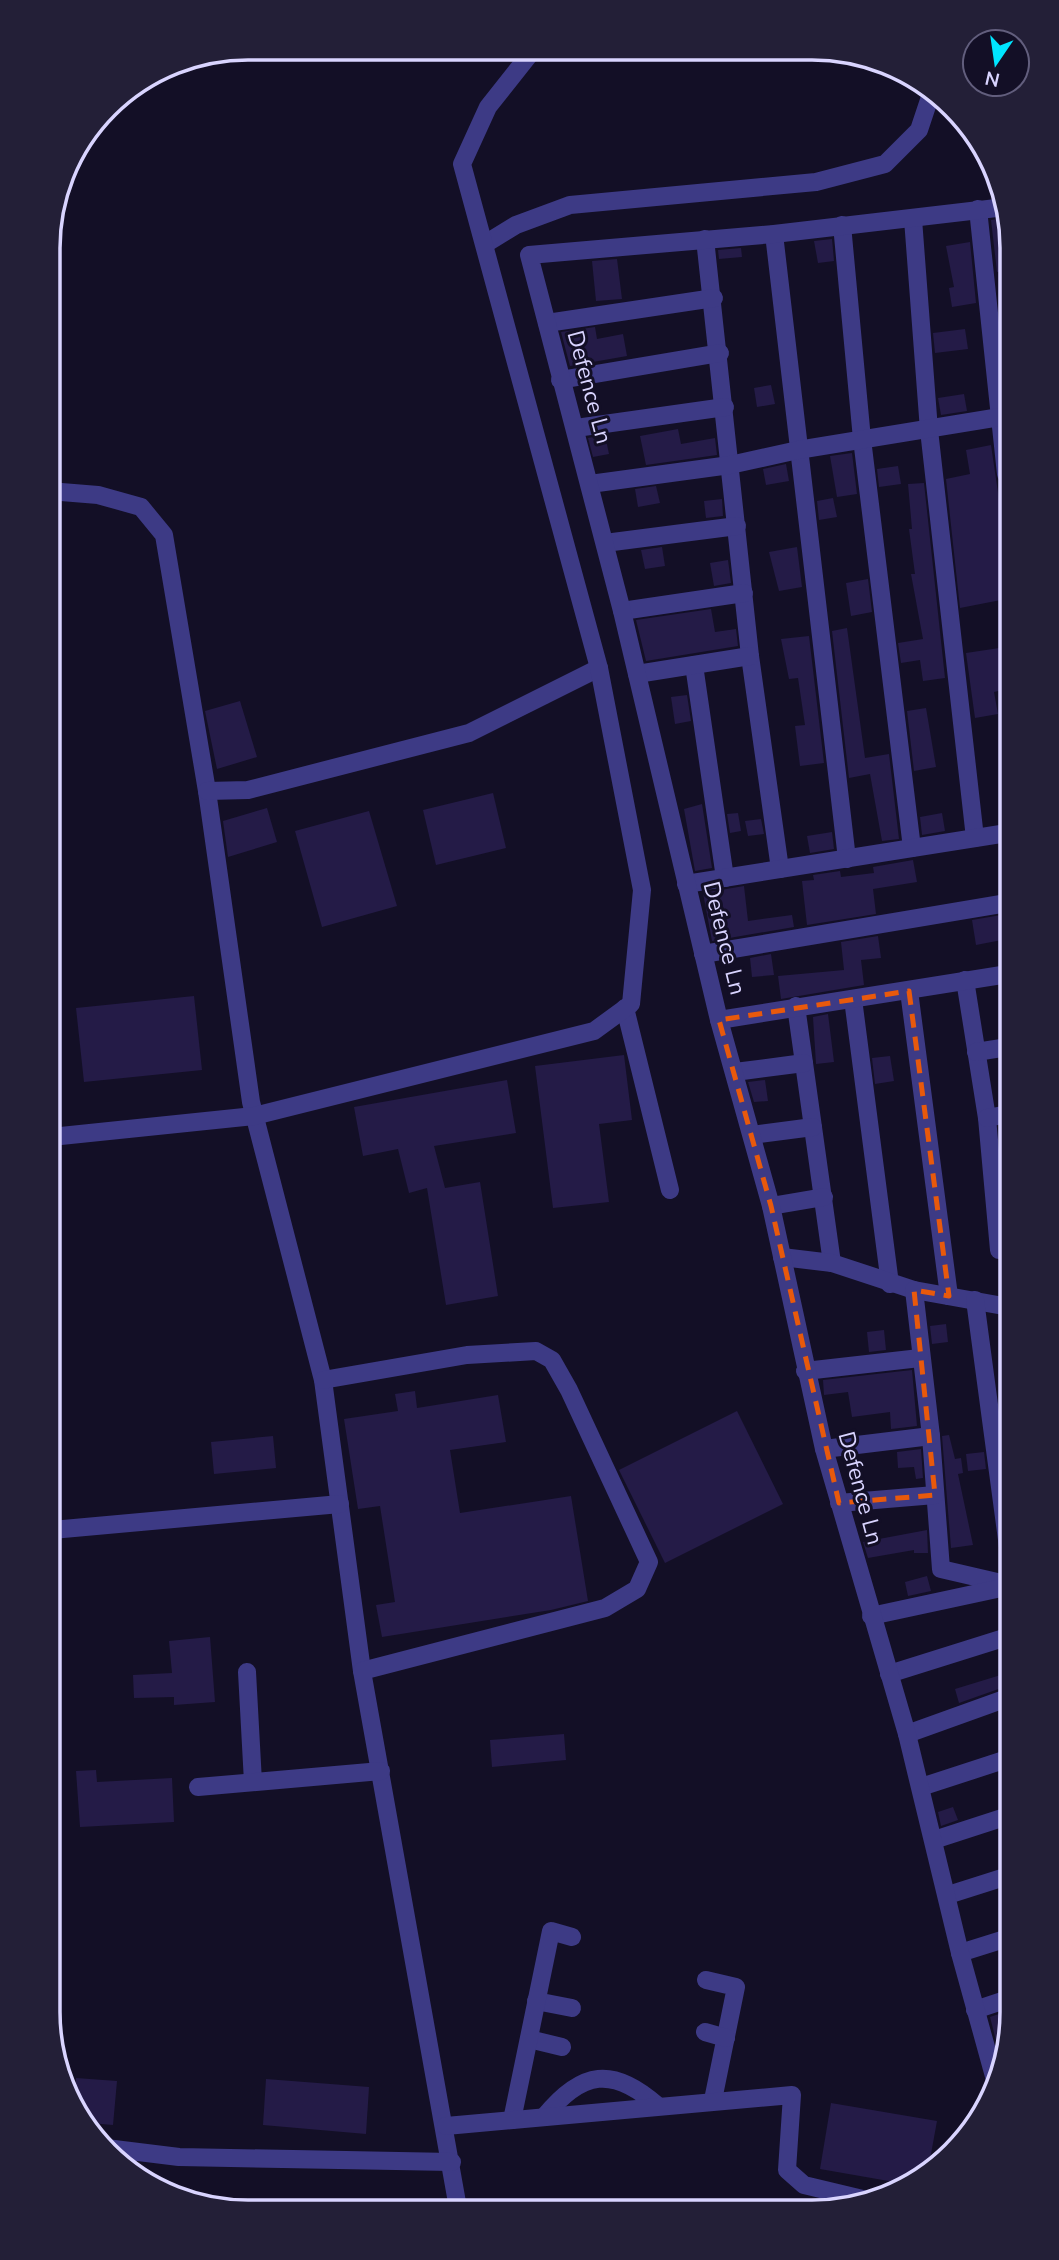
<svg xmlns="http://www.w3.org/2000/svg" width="1059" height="2260" font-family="'Nunito Sans',sans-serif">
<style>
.building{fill:#241b47}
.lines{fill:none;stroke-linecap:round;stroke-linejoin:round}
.minor{stroke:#3d3a85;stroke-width:18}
.marked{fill:none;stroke:#e8590c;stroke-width:5;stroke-dasharray:14 9;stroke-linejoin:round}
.labels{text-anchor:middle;stroke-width:6;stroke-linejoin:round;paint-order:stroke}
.street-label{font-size:23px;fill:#d9d4ff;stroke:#130f26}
.rim{fill:none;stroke:#d9d4ff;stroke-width:3.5}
</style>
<rect width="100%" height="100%" fill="#130f26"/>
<!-- building -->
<g class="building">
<polygon points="1005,218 1005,271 997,272 991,220"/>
<polygon points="832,239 834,261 818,263 814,241"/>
<polygon points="970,242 976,303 952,307 949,288 954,287 946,246"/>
<polygon points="741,248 742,257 719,259 718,250"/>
<polygon points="617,259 622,299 596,301 592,261"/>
<polygon points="595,327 597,339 623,334 627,356 570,366 561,332"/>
<polygon points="965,329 968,349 935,353 933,333"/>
<polygon points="771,385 775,404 757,407 754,388"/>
<polygon points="964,394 967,411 941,415 938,398"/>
<polygon points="678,429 681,444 715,438 717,455 646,465 640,436"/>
<polygon points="605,435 609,454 593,457 588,438"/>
<polygon points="991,445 1004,533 1006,599 960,608 946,479 970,474 966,450"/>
<polygon points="852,453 857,494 837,497 830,456"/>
<polygon points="786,464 789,481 766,485 763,469"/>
<polygon points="898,466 901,484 879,487 877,469"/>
<polygon points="924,483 945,678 923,681 920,660 901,663 898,643 923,639 911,574 915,574 909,529 912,529 908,484"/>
<polygon points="656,486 660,503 638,507 635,489"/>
<polygon points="833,498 837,517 819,520 817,501"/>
<polygon points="722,499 723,516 706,518 704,501"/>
<polygon points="662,547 665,566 645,569 641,550"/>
<polygon points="797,547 802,587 779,591 769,552"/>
<polygon points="728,560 731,583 714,586 710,563"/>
<polygon points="868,579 872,612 851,616 846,583"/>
<polygon points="711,609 715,632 736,629 738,646 646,661 636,620"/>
<polygon points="847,628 865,758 889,754 899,839 882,841 870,774 849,778 832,631"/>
<polygon points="809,636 824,763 800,766 795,726 805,725 798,678 789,679 781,639"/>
<polygon points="1006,647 1007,689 994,692 998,714 975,718 966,653"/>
<polygon points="687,695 691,721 675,724 671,697"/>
<polygon points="240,701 257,757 217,769 205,711"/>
<polygon points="926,708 936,767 914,771 907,711"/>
<polygon points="493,793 506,848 436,865 423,810"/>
<polygon points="702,804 712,868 695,871 684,809"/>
<polygon points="267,808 277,842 228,857 223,821"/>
<polygon points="369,811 397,906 322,927 295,831"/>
<polygon points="738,813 741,831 730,833 727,814"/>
<polygon points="942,813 945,831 922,835 920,817"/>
<polygon points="761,819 764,834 748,836 745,821"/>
<polygon points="832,832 834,849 810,853 807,836"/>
<polygon points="913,860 917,882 873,889 876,914 807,925 802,881 814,880 813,875 840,871 841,877 874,873 873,867"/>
<polygon points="744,886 748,921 792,915 794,927 712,941 703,893"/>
<polygon points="1007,914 1007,939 976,945 972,920"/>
<polygon points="878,936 881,958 861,960 864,985 781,999 778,976 844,970 841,942"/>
<polygon points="771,954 774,975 752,977 750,958"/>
<polygon points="194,996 202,1070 84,1082 76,1008"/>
<polygon points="828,1014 834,1062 816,1064 813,1017"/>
<polygon points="624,1055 632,1120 599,1124 609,1202 553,1208 535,1066"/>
<polygon points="890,1056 894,1081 875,1084 872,1058"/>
<polygon points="507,1080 516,1133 434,1146 445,1188 480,1182 498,1296 446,1305 427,1188 409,1193 398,1149 363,1156 354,1107"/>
<polygon points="765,1080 768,1101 754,1102 748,1082"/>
<polygon points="946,1324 948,1342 932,1344 930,1326"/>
<polygon points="884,1330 886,1350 869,1352 867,1332"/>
<polygon points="912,1370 917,1426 891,1429 890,1412 852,1417 848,1392 824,1395 823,1380"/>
<polygon points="415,1391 417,1408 498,1395 506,1442 450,1450 460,1513 571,1496 588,1601 551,1610 382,1637 376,1605 395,1602 380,1506 358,1509 344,1419 398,1411 395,1394"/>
<polygon points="737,1411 783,1504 665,1563 619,1470"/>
<polygon points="949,1435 955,1459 961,1458 963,1473 958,1474 973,1545 951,1548 942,1436"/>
<polygon points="273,1436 276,1468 214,1474 211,1442"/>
<polygon points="921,1449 923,1478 916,1479 914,1467 898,1468 897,1452"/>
<polygon points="984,1452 986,1469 968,1471 966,1454"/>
<polygon points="927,1530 928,1553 914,1553 914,1550 868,1558 863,1542"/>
<polygon points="927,1576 931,1591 908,1596 905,1582"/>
<polygon points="210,1637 215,1702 174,1705 174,1697 134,1698 133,1675 172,1673 169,1641"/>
<polygon points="1004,1674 1007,1686 959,1703 955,1689"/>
<polygon points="564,1734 566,1760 492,1767 490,1740"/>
<polygon points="96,1770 97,1782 172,1778 174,1822 80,1827 76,1771"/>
<polygon points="953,1807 958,1820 941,1826 938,1812"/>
<polygon points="1011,2010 1011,2026 1002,2064 990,2017"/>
<polygon points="76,2078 117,2081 113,2125 90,2123 75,2098"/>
<polygon points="266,2079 369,2087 366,2134 263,2125"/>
<polygon points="831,2103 937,2121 929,2165 900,2183 820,2169"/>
</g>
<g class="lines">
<!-- minor -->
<g class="minor">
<polyline points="978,209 1006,474"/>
<polyline points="913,219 929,430 975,838"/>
<polyline points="842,225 862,439 912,848"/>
<polyline points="774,234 847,859"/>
<polyline points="705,239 750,656 780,869"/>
<polyline points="485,244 516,225 570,205 816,182 885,164 919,130 932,91"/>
<polyline points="547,323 714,298"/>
<polyline points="560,380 720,353"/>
<polyline points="576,428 725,407"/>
<polyline points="590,484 730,465 798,450 1006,416"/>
<polyline points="49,491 98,495 141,507 164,535 207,791 251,1102 323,1380 362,1671"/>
<polyline points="605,543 737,526"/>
<polyline points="622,611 744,593"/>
<polyline points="694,665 725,878"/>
<polyline points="637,674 750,656"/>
<polyline points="207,791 248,790 469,733 599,668"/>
<polyline points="686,884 1007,833"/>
<polyline points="703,954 1007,903"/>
<polyline points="965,980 987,1118 999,1250 1009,1250"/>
<polyline points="909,991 949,1296"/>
<polyline points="853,999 890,1284"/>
<polyline points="796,1006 832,1263"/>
<polyline points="625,1008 670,1190"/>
<polyline points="719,1020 1008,974"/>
<polyline points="976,1052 1008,1047"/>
<polyline points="735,1072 804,1063"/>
<polyline points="987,1118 1008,1114"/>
<polyline points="752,1135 813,1127"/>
<polyline points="51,1137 254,1116 594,1031 631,1004 642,890 599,668 462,164 488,107 534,49"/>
<polyline points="771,1206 824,1197"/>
<polyline points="782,1257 832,1263 914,1290 1009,1307"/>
<polyline points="914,1290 931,1436 941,1569 1010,1585"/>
<polyline points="975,1300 1010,1562"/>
<polyline points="805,1371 920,1358"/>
<polyline points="323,1380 467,1355 536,1351 552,1360 569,1390 649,1562 637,1589 605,1608 362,1671 458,2208"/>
<polyline points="824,1449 931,1436"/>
<polyline points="839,1503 935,1495"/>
<polyline points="52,1530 340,1504"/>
<polyline points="871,1616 1006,1587"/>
<polyline points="247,1672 253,1782"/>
<polyline points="889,1674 1010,1636"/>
<polyline points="907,1734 1010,1697"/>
<polyline points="198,1787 381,1771"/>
<polyline points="921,1787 1010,1758"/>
<polyline points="934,1840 1011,1815"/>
<polyline points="948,1895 1011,1875"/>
<polyline points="960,1953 1011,1937"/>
<polyline points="706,1980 736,1987 713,2100"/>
<polyline points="536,2001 572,2008"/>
<polyline points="975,2010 1011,1998"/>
<polyline points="705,2032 726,2038"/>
<polyline points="529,2039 562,2047"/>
<polyline points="997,2087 960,1953 907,1734 824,1449 771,1206 719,1020 622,611 529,255 774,234 1005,207"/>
<path d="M544 2117C582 2070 613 2066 658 2106"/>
<polyline points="512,2120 551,1931 572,1937"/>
<polyline points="446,2126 792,2095 787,2170 804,2185 871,2201"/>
<polyline points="106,2148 179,2157 452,2162"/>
</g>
</g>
<!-- marked area -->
<path class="marked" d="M909 991 949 1296 914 1290 935 1495 839 1503 771 1206 719 1020Z"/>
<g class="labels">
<!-- street labels -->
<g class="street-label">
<text transform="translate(590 387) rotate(75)" y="8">Defence Ln</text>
<text transform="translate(725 938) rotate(76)" y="8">Defence Ln</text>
<text transform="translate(861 1488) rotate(75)" y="8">Defence Ln</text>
</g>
</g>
<!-- crop -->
<path d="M0 0H1059V2260H0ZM248 60H812A188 188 0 0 1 1000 248V2012A188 188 0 0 1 812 2200H248A188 188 0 0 1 60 2012V248A188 188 0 0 1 248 60Z" fill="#231f37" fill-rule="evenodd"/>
<path class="rim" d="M248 60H812A188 188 0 0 1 1000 248V2012A188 188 0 0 1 812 2200H248A188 188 0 0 1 60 2012V248A188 188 0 0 1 248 60Z"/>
<!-- north arrow -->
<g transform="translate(996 63) rotate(193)"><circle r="33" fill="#130f26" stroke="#625e7d" stroke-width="2"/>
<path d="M0-5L12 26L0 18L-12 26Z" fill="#00e5ff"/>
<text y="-10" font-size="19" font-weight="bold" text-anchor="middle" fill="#d9d4ff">N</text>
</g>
</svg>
